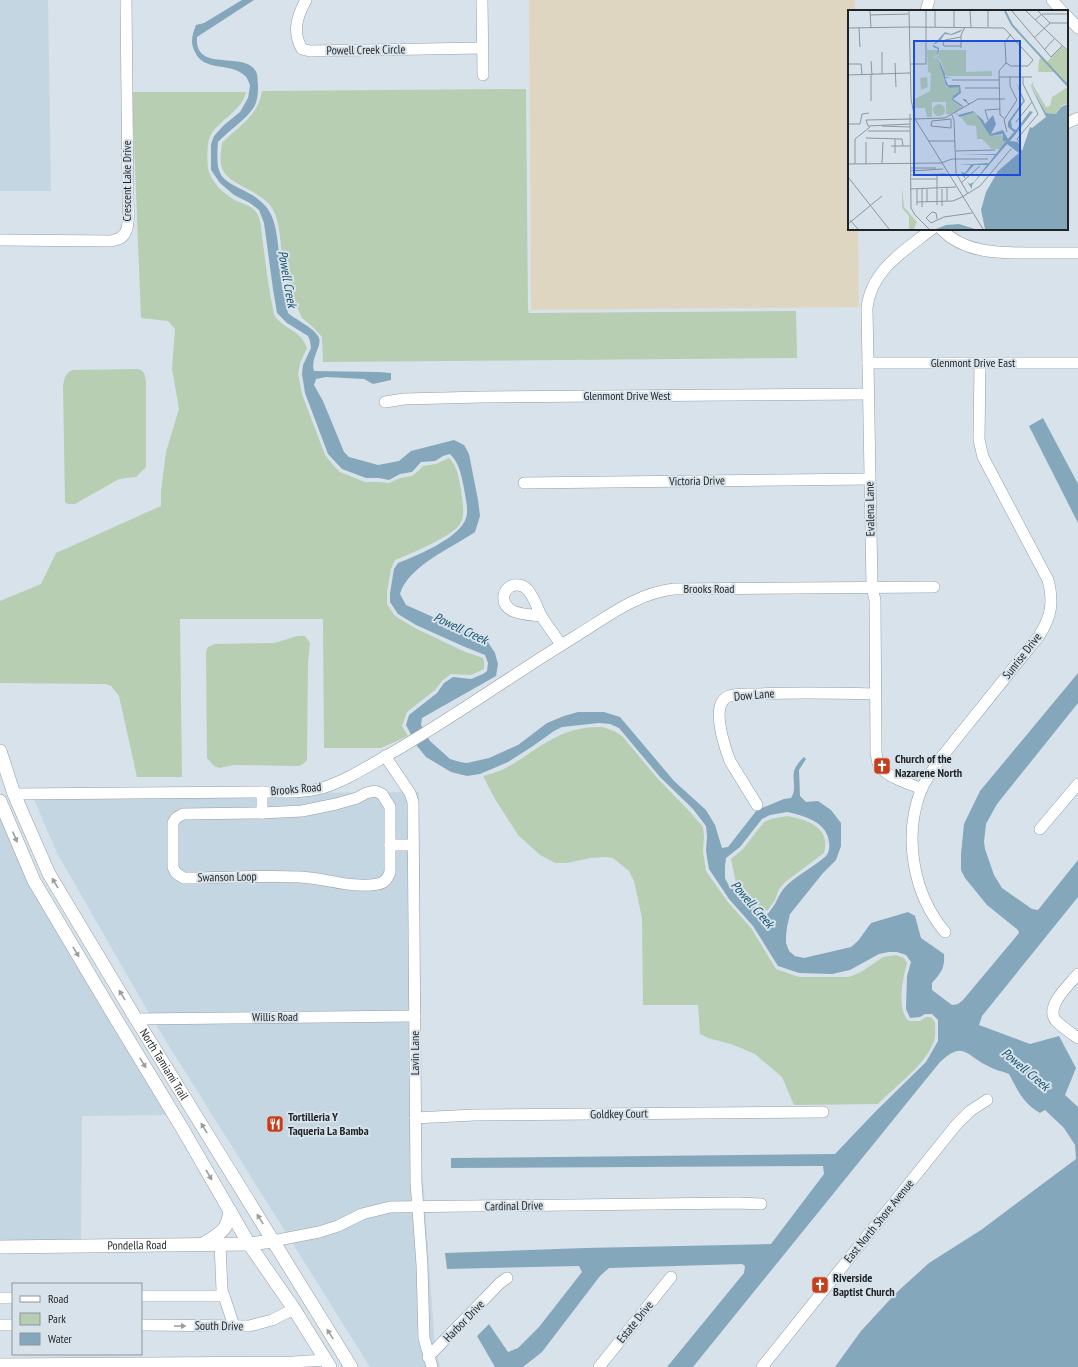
<svg xmlns="http://www.w3.org/2000/svg" width="1078" height="1367" font-family="'PT Sans Narrow',sans-serif">
<style>
.built{fill:#c5d6e3}
.industrial{fill:#dfd6c1}
.green{fill:#b7ceb3}
.water{fill:#85a7bc;fill-rule:evenodd}
.lines{fill:none;stroke-linecap:round;stroke-linejoin:round}
.minor-casing{stroke:#949ea5;stroke-width:12}
.major-casing{stroke:#949ea5;stroke-width:14}
.minor{stroke:#fff;stroke-width:11}
.major{stroke:#fff;stroke-width:13}
.oneway{fill:#9a9c9d}
.labels{text-anchor:middle;stroke-width:4;stroke-linejoin:round;paint-order:stroke}
.street-label{font-size:12px;fill:#1f2325;stroke:#d8e2ea}
.poi-label{font-size:12px;font-weight:bold;fill:#1f2325;stroke:#d8e2ea;text-anchor:start}
.water-label{font-size:13px;font-style:italic;fill:#195573;stroke:#d8e2ea}
.inset-river{fill:none;stroke:#85a7bc;stroke-width:2}
.inset-road{fill:none;stroke:#8e969b;stroke-width:1}
.view{fill:#1d4ed8;fill-opacity:0.15;stroke:#1d4ed8;stroke-width:2}
.inset-edge{fill:none;stroke:#1f2325;stroke-width:2}
</style>
<rect width="100%" height="100%" fill="#d8e2ea"/>
<!-- built -->
<g class="built">
<polygon points="0,0 48,0 51,191 0,191"/>
<polygon points="419,792 422,1166 435,1347 440,1367 370,1367 154,1022 57,853 32,795"/>
<polygon points="0,817 17,858 67,947 168,1115 82,1116 81,1241 0,1242"/>
</g>
<!-- industrial -->
<polygon class="industrial" points="529,0 855,0 855,11 849,11 849,229 858,229 859,307 531,310"/>
<!-- green -->
<g class="green">
<path d="M526 89 528 310 529 313 796 311 797 358 323 362 322 337 313 327 302 318 292 296 288 278V263L286 258 282 256C280 240 280 221 272 208 260 189 225 185 221 165 220 158 221 150 222 143 238 126 258 117 262 91Z"/>
<path d="M132 92H246C241 115 210 122 208 145 207 150 207 167 209 172 212 182 224 194 233 199 240 203 251 205 256 212 261 218 261 229 262 236 265 257 267 278 271 299 272 303 273 309 274 314 281 329 301 329 307 348L300 363 298 374 302 394 325 455 334 466 340 472 365 482H379L389 483 400 478 412 476 418 471 423 466 436 464 449 458C458 467 459 479 461 490 462 500 466 515 460 524 453 536 410 554 395 560L391 569 387 592V604L395 616 415 628 463 651 483 658 484 663V669L471 675 451 674 443 680 435 690 407 712 402 726 408 736 381 748H324L323 619H180L182 777H137L119 696 111 686 106 684 0 683V601L41 584 56 553 161 506V491L166 452 179 409 172 369 175 329 168 321 141 318Z"/>
<path d="M138 369C145 371 145 375 146 382V467L136 477 119 479 75 504H68L65 502 63 385C65 377 65 373 73 370Z"/>
<polygon points="298,636 305,636 310,643 308,663 307,760 303,764 299,766 234,765 219,768 214,766 207,758 206,652 208,647 215,644 274,643"/>
<path d="M602 727 614 731 622 736 658 779 690 812 703 827 704 837 703 851 706 871 727 901 751 928 776 969 799 977H849L861 972 883 957 896 955 904 958 907 963C903 978 896 1010 909 1021H920L926 1017H931L935 1022C935 1028 936 1035 934 1041 925 1066 896 1085 878 1104L794 1105 782 1077 755 1054 731 1044 708 1038 700 1034 698 1005H643L642 918 634 881 629 871 613 858 606 857 590 858 567 863H555L540 855 518 835 495 799 483 776C490 774 497 772 504 769 539 750 558 726 602 727Z"/>
<path d="M787 816C808 820 831 827 824 853L785 882 779 889 775 900 768 910 764 912 753 899 739 889 736 883 731 859 743 849 764 822 771 819Z"/>
</g>
<!-- water -->
<g class="water">
<path d="M242 0H254L197 37C194 75 249 48 257 74 258 77 257 81 258 84 258 92 258 100 254 107 245 121 229 130 218 142 215 182 222 178 254 196 259 200 266 205 269 211 279 226 279 261 281 280 282 291 286 302 288 313 296 320 316 329 319 338 322 347 310 358 314 371L378 372 391 373V380L373 384 364 379 326 377 316 379 314 385 323 401 344 452 349 457 378 465 399 461 411 451 454 440 464 445 469 454 478 500 480 516 475 532C452 548 408 566 400 594L406 605 460 629 478 635 486 639 495 653 498 664 496 676 422 718 421 725 430 741 450 759 460 762 467 763 489 758 518 745 547 723 564 716 578 712H604L620 717 674 781 706 810 715 825 722 848 728 847 757 810 784 799 791 798C797 789 792 780 794 771 796 765 800 761 804 757L806 759 799 770 800 796 806 802 818 801 831 810 841 823V846L836 860 823 873 790 914 787 927 786 936V943L789 951 795 956 804 958 851 947 858 941 871 923 908 912 915 916 921 938 944 954C945 969 941 972 932 983V990L952 1005 958 1004 963 1000 1019 933 1018 930 987 905 965 878 961 870V854L964 824 980 791 1078 673V703L997 804 986 824 984 842 985 849 994 875 1002 888 1032 909 1038 910 1078 860V897L982 1016 979 1025 1030 1044 1059 1036 1076 1068 1065 1095 1078 1107V1367H835L861 1331 896 1293 929 1263 981 1230 1076 1159 1075 1145 1064 1128 1045 1110 1040 1113C1023 1103 1018 1091 1009 1074 1002 1071 994 1070 988 1066 965 1055 964 1040 940 1062L693 1367H667L744 1273 745 1266 742 1264 609 1268 600 1276 542 1352 523 1367H495L477 1336 489 1324 508 1352 518 1348 539 1327 582 1272 579 1266 447 1269 445 1253 585 1248 771 1244 824 1174 823 1166H818L451 1168V1158L835 1154 875 1112 926 1062 938 1041V1020L932 1014H925L920 1017 910 1018 906 1009 907 976 911 962 906 955 897 952H889L879 954 850 970 832 974 799 973 778 966 753 926 729 899 709 869 706 851 707 837 706 826 693 809 660 777 619 728 610 724 599 723 562 727 554 731 533 746 508 762 480 774 467 776 451 772 426 757 417 746 406 725 409 715 437 693 444 683 453 677 471 679 483 674 487 671 488 663 485 655 465 647 416 625 398 614 390 602V593L394 569 398 563C416 556 460 538 466 518 469 510 465 496 464 488 461 475 460 464 450 454L443 456 435 461 421 462 412 472 400 474 389 480 379 478H366L342 469 328 454 305 393 302 374 303 365 311 348 310 341 308 336 287 323 277 313 273 289 264 223 259 210 250 203 234 195 220 183 211 170V144L214 136 224 125 240 112 248 98 250 86C249 82 247 77 244 75 229 62 204 72 195 52 190 43 192 35 196 25L204 23ZM787 812C805 816 827 822 829 842 830 846 829 853 826 856 815 866 796 876 786 886 777 895 777 906 765 916H762L752 903 729 886 725 878V866L726 858 740 847 762 819 770 815Z"/>
<polygon points="1043,418 1078,484 1078,523 1029,426"/>
</g>
<g class="lines">
<defs>
<g id="minor">
<path d="M306 0C297 16 292 32 302 49L310 51 482 48"/>
<polyline points="482,0 483,75"/>
<polyline points="1052,0 1062,11"/>
<polyline points="926,11 929,0"/>
<polyline points="1067,16 1078,28"/>
<polyline points="1067,123 1078,118"/>
<path d="M941 229C964 253 998 253 1028 253 1045 253 1061 253 1078 253"/>
<path d="M0 240 111 241C116 240 122 239 125 233 130 226 128 206 128 197L126 0"/>
<polyline points="868,363 1078,363"/>
<polyline points="385,402 404,399 483,397 868,394"/>
<polyline points="524,483 869,479"/>
<path d="M541 616C528 614 501 615 504 595 505 591 507 588 511 586 531 579 535 606 542 617 548 627 555 635 561 645"/>
<polyline points="385,756 410,793 413,802 416,1182 422,1265 424,1338 432,1367"/>
<path d="M922 789C910 784 890 778 882 769 877 765 877 758 876 752L875 600 872 587 867 308C871 270 904 251 932 229"/>
<path d="M375 791 382 794 390 807V872C388 878 385 883 378 884 352 889 326 878 300 877 261 875 222 878 184 878 178 875 175 873 173 867V823L176 818 183 814 262 813 302 811 336 804 357 798 366 793Z"/>
<polyline points="262,792 262,813"/>
<path d="M14 794 262 792C282 792 303 793 322 788 348 780 371 764 395 751 457 715 515 673 576 636 607 617 637 593 674 589L934 587"/>
<path d="M757 805 730 761C725 748 714 715 722 702 723 700 727 697 729 696 737 693 748 694 756 694 796 692 836 693 875 694"/>
<polyline points="1040,829 1078,784"/>
<polyline points="390,845 413,845"/>
<path d="M945 932C913 894 903 837 921 790 926 779 933 769 940 759L1039 636C1051 617 1054 603 1048 580L983 457 979 440 980 363"/>
<path d="M1078 974C1069 985 1044 1007 1056 1021 1062 1027 1071 1033 1078 1038"/>
<polyline points="136,1019 415,1016"/>
<polyline points="415,1118 474,1115 823,1112"/>
<polyline points="273,1241 319,1232 338,1226 362,1214 390,1207 738,1203 761,1204"/>
<polyline points="220,1244 222,1290 234,1326"/>
<polyline points="141,1296 224,1296"/>
<polyline points="0,1298 13,1298"/>
<polyline points="0,1325 13,1325"/>
<polyline points="141,1325 249,1326 272,1320 294,1309"/>
<polyline points="428,1357 500,1283 507,1278"/>
<polyline points="0,1364 293,1362 326,1360"/>
<polyline points="599,1367 671,1277"/>
<polyline points="762,1367 956,1125 970,1111 987,1100"/>
</g>
<g id="major">
<path id="s1" d="M0 751 14 794 49 874 136 1019 351 1367"/>
<polyline points="0,801 34,881 107,1004 182,1128 249,1244 294,1309 330,1367"/>
<path d="M203 1244C220 1233 227 1232 230 1211"/>
<path id="s2" d="M0 1247 249 1244 273 1241"/>
</g>
</defs>
<!-- minor casing -->
<use href="#minor" class="minor-casing"/>
<!-- major casing -->
<use href="#major" class="major-casing"/>
<!-- minor -->
<use href="#minor" class="minor"/>
<!-- major -->
<use href="#major" class="major"/>
</g>
<!-- one-way arrows -->
<defs><path id="oneway-solid" d="M-6-.8H1V-3.2L6.5 0L1 3.2V.8H-6Z"/></defs>
<g class="oneway">
<use href="#oneway-solid" transform="translate(15 837) rotate(67)"/>
<use href="#oneway-solid" transform="translate(55 883) rotate(-121)"/>
<use href="#oneway-solid" transform="translate(76 952) rotate(59)"/>
<use href="#oneway-solid" transform="translate(122 995) rotate(-121)"/>
<use href="#oneway-solid" transform="translate(143 1063) rotate(59)"/>
<use href="#oneway-solid" transform="translate(204 1128) rotate(-122)"/>
<use href="#oneway-solid" transform="translate(209 1175) rotate(60)"/>
<use href="#oneway-solid" transform="translate(260 1219) rotate(-122)"/>
<use href="#oneway-solid" transform="translate(180 1326)"/>
<use href="#oneway-solid" transform="translate(330 1334) rotate(-122)"/>
</g>
<!-- icons -->
<defs>
<symbol id="church-square" viewBox="-11 -11 22 22"><rect x="-9" y="-9" width="18" height="18" rx="4" fill="#c73d1a" stroke="#d8e2ea"/><path d="M-1.2-6h2.4v3.5h3.3v2.4h-3.3V6h-2.4V-.1h-3.3v-2.4h3.3Z" fill="#fff"/></symbol>
<symbol id="restaurant-square" viewBox="-11 -11 22 22"><rect x="-9" y="-9" width="18" height="18" rx="4" fill="#c73d1a" stroke="#d8e2ea"/><path d="M-5-6h1v4h1v-4h1v4h1v-4h1v5L-1.5 .5V6h-2V.5L-5-1ZM5-6V6H3V1.5H1.5Q1.5-4 5-6Z" fill="#fff"/></symbol>
</defs>
<g fill-rule="evenodd">
<use href="#church-square" x="872" y="756" width="20" height="20"/>
<use href="#restaurant-square" x="265" y="1114" width="20" height="20"/>
<use href="#church-square" x="810" y="1275" width="20" height="20"/>
</g>
<g class="labels">
<!-- street labels -->
<g class="street-label">
<text transform="translate(366 50) rotate(-1)" y="4">Powell Creek Circle</text>
<text transform="translate(127 181) rotate(-90)" y="4">Crescent Lake Drive</text>
<text x="973" y="367">Glenmont Drive East</text>
<text x="627" y="400">Glenmont Drive West</text>
<text transform="translate(697 481) rotate(-1)" y="4">Victoria Drive</text>
<text transform="translate(870 509) rotate(-91)" y="4">Evalena Lane</text>
<text x="709" y="593">Brooks Road</text>
<text transform="translate(1022 656) rotate(-52)" y="4">Sunrise Drive</text>
<text transform="translate(754 695) rotate(-5)" y="4">Dow Lane</text>
<text transform="translate(296 789) rotate(-5)" y="4">Brooks Road</text>
<text transform="translate(227 877) rotate(-1)" y="4">Swanson Loop</text>
<text x="275" y="1021">Willis Road</text>
<text transform="translate(415 1053) rotate(-90)" y="4">Lavin Lane</text>
<text dy="4" stroke="none"><textPath href="#s1" startOffset="355">North Tamiami Trail</textPath></text>
<text transform="translate(619 1114) rotate(-1)" y="4">Goldkey Court</text>
<text transform="translate(514 1206) rotate(-1)" y="4">Cardinal Drive</text>
<text transform="translate(879 1221) rotate(-51)" y="4">East North Shore Avenue</text>
<text dy="4" stroke="none"><textPath href="#s2" startOffset="137">Pondella Road</textPath></text>
<text transform="translate(464 1321) rotate(-46)" y="4">Harbor Drive</text>
<text transform="translate(635 1322) rotate(-51)" y="4">Estate Drive</text>
<text transform="translate(219 1326) rotate(1)" y="4">South Drive</text>
</g>
<!-- poi labels -->
<g class="poi-label">
<text x="895" y="763">Church of the<tspan x="895" dy="14">Nazarene North</tspan></text>
<text x="288" y="1121">Tortilleria Y<tspan x="288" dy="14">Taqueria La Bamba</tspan></text>
<text x="833" y="1282">Riverside<tspan x="833" dy="14">Baptist Church</tspan></text>
</g>
<!-- water labels -->
<g class="water-label">
<text transform="translate(288 279) rotate(80)" y="5">Powell Creek</text>
<text transform="translate(461 628) rotate(25)" y="5">Powell Creek</text>
<text transform="translate(753 904) rotate(49)" y="5">Powell Creek</text>
<text transform="translate(1026 1069) rotate(40)" y="5">Powell Creek</text>
</g>
</g>
<!-- overview -->
<g transform="translate(848 10)">
<rect width="220" height="220" fill="#d8e2ea"/>
<path d="M214 36 220 42V76L208 62H190L191 50 194 47 199 52ZM79 40H90L86 48 91 52 98 76 102 78 111 77V82L105 86 104 90 113 97 103 104H98V92H84V107H79L77 98H66L65 90 82 81 83 63 80 62ZM92 40H118V62L144 61V66H98L93 51 88 47ZM79 67 80 77 73 80 72 68ZM186 71 185 75 198 97 202 96 204 87 220 77V93L213 96 208 104 198 103 183 75ZM85 100a6 6 0 1 1 12 0a6 6 0 1 1-12 0ZM122 103H127L135 112 142 126 155 125 158 133 152 139H144L134 129H129L128 116 119 115 113 107ZM54 177 56 197 69 212 66 219H61V206L54 198Z" fill="#b7ceb3"/>
<path d="M114 7 115 19 112 22 104 25 97 24 92 31 85 35 91 38V41L87 47 92 52 97 64V67L104 68H97L100 75H112L113 83 105 89 114 95 115 97 107 102 110 105 125 101 135 110 137 114 145 105 148 114 143 124 155 120 160 129 166 122 160 117V112L175 91 168 72 177 91 163 111 164 118 168 120 182 101 185 102 162 131 170 132 174 141 182 117 184 118 198 107 181 73 198 103 208 104 213 97 220 94V219H137L133 200 138 182 150 161 171 143 159 134 124 175V179L119 172 122 174 126 172 139 155H126L117 165V169L113 162 117 163 123 155H110L141 153 147 145 110 144H148L158 131H155V124L142 126 127 102 112 107 106 102 114 97 104 90 105 86 111 82V77L102 78 98 75 91 52 87 48 90 39 85 37V35L97 22 103 24 115 19ZM111 214 127 219H88L98 215Z" fill="#85a7bc"/>
<path class="inset-river" d="M157 1 164 15 220 76"/>
<path class="inset-road" d="M22 1 23 18M61 1 63 89 67 109 135 219M87 1V17M106 1V17M122 1 123 17M140 1V17M164 1 203 47 214 36M178 1 220 41M190 1 202 13M22 5 60 4M187 10 194 4H220M62 17 156 18 185 50 180 56H163L158 53M0 18 61 17M11 18 12 37M113 27 97 30 95 34 96 36H113M187 27 202 13H220M113 38V25L117 17M196 40 206 29M34 42V64M23 51 24 65M47 53 48 77M158 53 157 32 163 24M0 54H13L14 65M62 54H78V1M0 65 62 63M23 65V91M151 67H184M104 70H151M117 78H151M119 91 115 89 121 94M62 104 63 198 67 205 81 219M104 105 106 110 108 163 120 184M156 108 152 105 151 61 158 53M67 109 97 108 130 89H157M103 109V118L83 116 84 111ZM140 110 137 100 152 99M168 112 184 92M0 114H12L14 104 21 103M62 114 20 116 18 110 64 109M34 116 62 117M20 121H62M159 122 156 110 169 90 162 76V67M18 128 54 129 55 136M80 131H107M18 132V154M172 133 169 129 190 104 175 74V67M43 136H62M107 141 147 140M47 143V129M34 153 35 132M93 153 104 149H140M0 154 93 153M7 154V129L22 117M62 158H88M62 161 95 159M89 164V195M62 165 98 164M0 167 41 219M62 169H89M113 173 132 156M62 179 108 177M69 179V195M79 179V192M94 179V196M99 191V178M69 192 105 191 114 187 132 176 163 139M23 195 34 186M74 197V179M89 209 88 203 84 202 78 208 83 213 96 207 124 203M2 210 10 219M0 214 23 195"/>
<path class="view" d="M66 31H172V165H66Z"/>
<rect width="220" height="220" class="inset-edge"/>
</g>
<!-- legend -->
<rect x="12" y="1283" width="130" height="72" fill="#d8e2ea" stroke="#8e969b"/>
<rect x="20" y="1296" width="20" height="6" fill="#ffffff" stroke="#8e969b"/>
<text x="48" y="1303" font-size="12" fill="#1f2325">Road</text>
<rect x="20" y="1313" width="20" height="12" fill="#b7ceb3" stroke="#8e969b"/>
<text x="48" y="1323" font-size="12" fill="#1f2325">Park</text>
<rect x="20" y="1333" width="20" height="12" fill="#85a7bc" stroke="#8e969b"/>
<text x="48" y="1343" font-size="12" fill="#1f2325">Water</text>
</svg>
